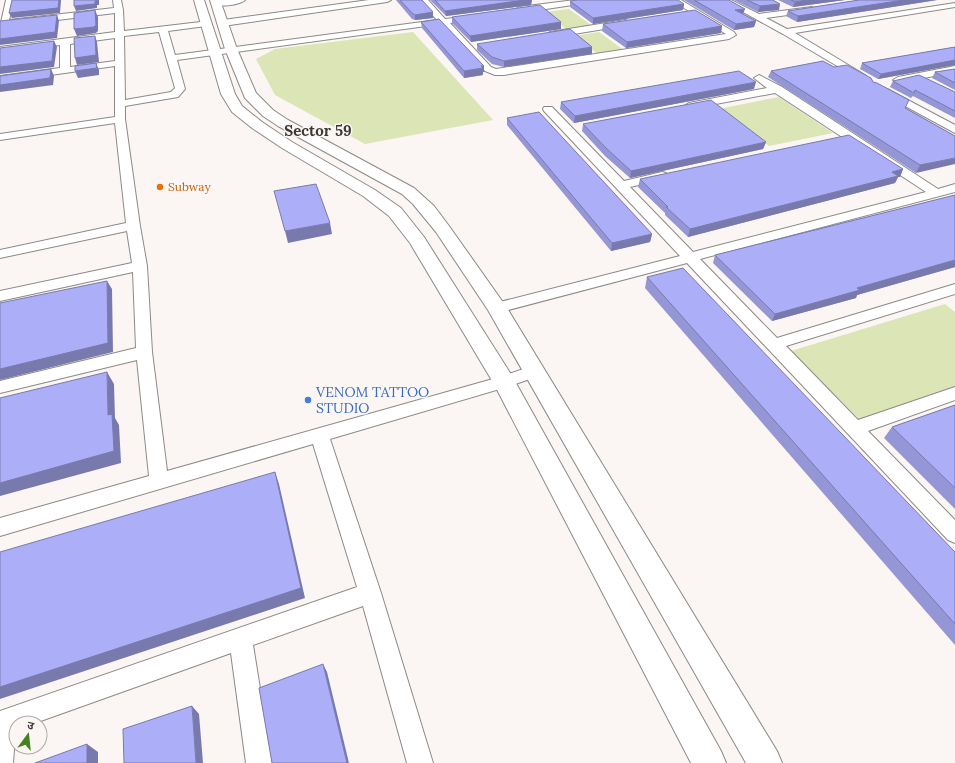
<svg xmlns="http://www.w3.org/2000/svg" width="955" height="763" font-family="Lora,'Noto Sans Devanagari',serif">
<style>
.green{fill:#dbe5b5}
.lines{fill:none;stroke-linecap:round;stroke-linejoin:round}
.minor-casing{stroke:#8d8987;stroke-width:2}
.tertiary-casing{stroke:#8d8987;stroke-width:2}
.minor{fill:#fff;fill-rule:evenodd}
.tertiary{fill:#fff;fill-rule:evenodd}
.wall{fill:#9496d5}
.shaded-wall{fill:#787aae}
.building{fill:#acaef8;stroke:#787aae}
.food-dot{fill:#e8710a;stroke:#fbf6f3;stroke-width:1.5}
.shop-dot{fill:#3f7fe0;stroke:#fbf6f3;stroke-width:1.5}
.labels{text-anchor:middle;stroke-width:3;stroke-linejoin:round;paint-order:stroke}
.far-food-label{font-size:12px;fill:#c56008;stroke:#fbf6f3;text-anchor:start}
.shop-label{font-size:14px;fill:#366cbe;stroke:#fbf6f3;text-anchor:start}
.far-district-label{font-size:15px;font-weight:bold;fill:#3b3938;stroke:#fbf6f3}
</style>
<rect width="100%" height="100%" fill="#fbf6f3"/>
<!-- green -->
<g class="green">
<polygon points="569,9 591,25 566,29 546,12"/>
<polygon points="413,32 493,120 365,144 275,95 256,59 275,49"/>
<polygon points="599,32 625,51 599,55 574,36"/>
<polygon points="779,97 833,133 769,146 718,109"/>
<polygon points="945,304 955,312 955,387 860,420 791,351"/>
</g>
<g class="lines">
<defs>
<g id="minor">
<path d="M6 0H14L9 20 114 8 113 0H121L123 10 124 31 209 21 210 23 206 26 168 31 175 55 437 20 419 0H428L445 19 479 15 480 17 479 19 450 23 491 67 496 69 726 34 671 0H681L734 32 736 35 729 39 504 75H495L485 71 441 24 177 60 185 89 178 97 125 106V119L140 226 147 266 152 352 167 471 500 377 535 365 541 367 543 371 541 375 510 386 330 439 381 593 433 763H407L363 606 253 645 272 763H246L231 653 35 723H16L13 763H0V711L357 587 313 444 0 536V518L149 476 137 360 0 393V381L136 348 133 272 0 301V291L132 263 127 231 0 258V250L126 223 115 123 0 140V134L115 117V66L0 82V76L60 68V45L0 53V47L115 32V13L0 27ZM159 32 175 88 171 92 125 100 124 36ZM115 38V61L70 67V44Z"/>
<path d="M220 0H245C239 5 218 8 212 3L213 1Z"/>
<polygon points="369,0 391,0 387,2 223,26 219,23 223,20"/>
<polygon points="575,0 597,0 593,2 519,13 515,10 519,7"/>
<polygon points="721,0 731,0 759,14 812,7 813,9 809,12 766,18 787,29 955,3 955,7 795,33 865,75 866,77 861,80 783,34"/>
<polygon points="625,20 628,21 629,23 628,25 550,38 545,35 550,32"/>
<polygon points="955,66 955,72 898,83 893,80 898,77"/>
<polygon points="759,75 782,87 938,189 955,184 955,192 700,259 777,338 955,284 955,294 786,346 858,420 955,387 955,400 868,431 955,520 955,543 948,540 687,263 497,313 492,312 489,308 492,304 680,256 544,111 543,109 544,107 552,107 624,181 662,172 666,173 668,176 666,179 630,187 693,252 926,192 775,93 689,109 684,106 689,103 767,88 754,78"/>
<polygon points="887,89 955,125 955,133 883,94 882,92 883,90"/>
</g>
<g id="tertiary">
<polygon points="194,0 204,0 235,94 242,106 262,122 292,142 375,190 401,208 424,237 512,376 721,751 726,763 691,763 494,384 410,243 389,216 363,196 282,148 252,128 232,112 221,94"/>
<polygon points="210,0 220,0 237,49 256,93 273,110 288,120 414,188 434,206 449,226 507,308 777,751 782,763 746,763 488,310 436,232 413,204 402,194 278,126 263,116 245,98 225,49"/>
</g>
</defs>
<!-- minor casing -->
<use href="#minor" class="minor-casing"/>
<!-- tertiary casing -->
<use href="#tertiary" class="tertiary-casing"/>
<!-- minor -->
<use href="#minor" class="minor"/>
<!-- tertiary -->
<use href="#tertiary" class="tertiary"/>
</g>
<!-- wall -->
<g class="wall">
<polygon points="396,0 422,0 433,18 415,20 412,19"/>
<polygon points="430,0 532,0 531,5 446,16"/>
<polygon points="684,0 729,0 743,14 756,21 754,27 734,30"/>
<polygon points="734,0 773,0 779,10 758,12"/>
<polygon points="778,0 845,0 793,7"/>
<polygon points="859,0 937,0 797,22 786,16 788,11"/>
<polygon points="570,1 684,4 683,10 593,24 570,7"/>
<polygon points="452,17 561,22 561,29 471,42 452,23"/>
<polygon points="421,22 484,66 484,72 483,72 483,75 464,78 422,28"/>
<polygon points="603,24 722,26 721,33 626,48 602,31"/>
<polygon points="477,44 592,47 592,54 504,67 492,64 477,50"/>
<polygon points="955,47 955,65 878,79 860,69 862,63"/>
<polygon points="955,69 955,90 932,78 935,72"/>
<polygon points="771,71 873,82 906,108 955,136 916,173 768,77"/>
<polygon points="893,81 955,92 955,118 913,96 911,98 890,87"/>
<polygon points="754,89 574,123 560,109 561,102"/>
<polygon points="507,118 652,234 650,242 611,251 507,125"/>
<polygon points="583,124 766,142 763,149 630,178 605,156 582,131"/>
<polygon points="903,169 900,177 898,177 895,183 688,237 665,215 665,213 638,187 640,179"/>
<polygon points="955,195 955,267 857,295 856,298 772,321 713,263 715,255"/>
<polygon points="647,277 955,552 955,645 645,288"/>
<polygon points="955,405 955,509 884,438 892,427"/>
</g>
<!-- shaded-wall -->
<g class="shaded-wall">
<polygon points="59,0 61,0 60,13 12,18 9,13"/>
<polygon points="97,0 99,0 99,5 97,5 97,8 76,11 74,6"/>
<polygon points="525,0 532,0 531,5 446,16 445,11"/>
<polygon points="807,0 845,0 793,7 795,2"/>
<polygon points="904,0 937,0 797,22 798,16"/>
<polygon points="684,4 683,10 593,24 593,18"/>
<polygon points="780,4 779,10 758,12 760,6"/>
<polygon points="745,9 743,14 735,10"/>
<polygon points="95,10 98,17 98,31 96,33 77,36 74,29"/>
<polygon points="433,12 433,18 415,20 415,15"/>
<polygon points="57,15 59,21 57,38 0,45 0,39"/>
<polygon points="756,21 754,27 734,30 736,24"/>
<polygon points="561,22 561,29 471,42 470,36"/>
<polygon points="722,26 721,33 626,48 627,42"/>
<polygon points="95,36 97,42 99,62 77,65 75,58"/>
<polygon points="54,41 57,47 54,67 0,74 0,67"/>
<polygon points="592,47 592,54 504,67 504,61"/>
<polygon points="955,60 955,65 878,79 881,74"/>
<polygon points="96,63 99,70 99,75 78,78 75,71"/>
<polygon points="481,66 484,66 484,72 483,72 483,75 464,78 464,71"/>
<polygon points="51,69 54,76 53,85 0,92 0,85"/>
<polygon points="756,82 754,89 574,123 575,116"/>
<polygon points="766,142 763,149 630,178 631,171"/>
<polygon points="955,158 955,164 916,173 920,165"/>
<polygon points="903,169 900,177 898,177 895,183 688,237 690,229 892,172"/>
<polygon points="330,223 332,234 288,243 285,231"/>
<polygon points="652,234 650,242 611,251 612,243"/>
<polygon points="955,260 955,267 857,295 856,298 772,321 775,314 857,288"/>
<polygon points="107,281 112,289 113,352 0,380 0,369"/>
<polygon points="107,372 114,384 115,418 119,425 121,463 0,496 0,483 108,415"/>
<polygon points="275,472 279,484 305,598 0,699 0,687"/>
<polygon points="323,664 327,672 349,763 347,763"/>
<polygon points="192,706 199,714 203,763 196,763"/>
<polygon points="87,744 98,752 98,763 87,763"/>
</g>
<!-- building -->
<g class="building">
<polygon points="12,0 59,0 58,8 9,13"/>
<polygon points="74,0 97,0 95,1 95,4 74,6"/>
<polygon points="400,0 422,0 433,12 415,15 412,13"/>
<polygon points="435,0 525,0 445,11"/>
<polygon points="578,0 678,0 684,4 593,18 570,1"/>
<polygon points="694,0 729,0 745,9 735,10 756,21 736,24"/>
<polygon points="747,0 773,0 780,4 760,6"/>
<polygon points="791,0 807,0 795,2"/>
<polygon points="859,0 904,0 798,16 788,11"/>
<polygon points="540,5 561,22 470,36 452,17"/>
<polygon points="95,10 96,25 94,27 74,29 74,13"/>
<polygon points="695,10 722,26 627,42 603,24"/>
<polygon points="57,15 55,32 0,39 0,21"/>
<polygon points="439,19 484,66 481,66 483,68 464,71 421,22"/>
<polygon points="570,29 592,47 504,61 492,57 477,44"/>
<polygon points="95,36 96,55 75,58 74,38"/>
<polygon points="54,41 52,61 0,67 0,48"/>
<polygon points="955,47 955,60 881,74 862,63"/>
<polygon points="823,61 834,67 847,65 871,78 873,82 877,83 909,100 905,108 955,136 955,158 920,165 771,71"/>
<polygon points="96,63 97,68 75,71 75,66"/>
<polygon points="51,69 50,78 0,85 0,76"/>
<polygon points="955,69 955,83 935,72"/>
<polygon points="739,71 756,82 575,116 561,102"/>
<polygon points="919,75 955,92 955,111 915,90 914,93 893,81"/>
<polygon points="711,100 766,142 631,171 606,148 583,124"/>
<polygon points="539,112 652,234 612,243 507,118"/>
<polygon points="849,135 903,169 892,172 898,176 690,229 666,207 668,207 640,179"/>
<polygon points="316,184 330,223 285,231 274,191"/>
<polygon points="955,195 955,260 857,288 860,290 775,314 715,255"/>
<polygon points="683,268 955,552 955,624 647,277"/>
<polygon points="107,281 108,343 0,369 0,303"/>
<polygon points="107,372 108,415 112,414 114,451 0,483 0,398"/>
<polygon points="955,405 955,488 892,427"/>
<polygon points="275,472 301,588 0,687 0,552"/>
<polygon points="323,664 347,763 272,763 259,688"/>
<polygon points="192,706 196,763 124,763 123,729"/>
<polygon points="87,744 87,763 35,763"/>
</g>
<!-- markers -->
<circle class="food-dot" cx="160" cy="187" r="4"/>
<circle class="shop-dot" cx="308" cy="400" r="4"/>
<g class="labels">
<!-- far-food labels -->
<g class="far-food-label">
<text x="168" y="191">Subway</text>
</g>
<!-- shop labels -->
<g class="shop-label">
<text x="316" y="397">VENOM TATTOO<tspan x="316" dy="16">STUDIO</tspan></text>
</g>
<!-- far-district labels -->
<g class="far-district-label">
<text x="318" y="136">Sector 59</text>
</g>
</g>
<!-- north arrow -->
<g transform="translate(28 735) rotate(15)"><circle r="19" fill="#fbf6f3" stroke="#aeaaa8"/>
<path d="M0-3L7 15L0 10L-7 15Z" fill="#44811f"/>
<text y="-6" font-size="11" font-weight="bold" text-anchor="middle" fill="#3b3938">उ</text>
</g>
</svg>
